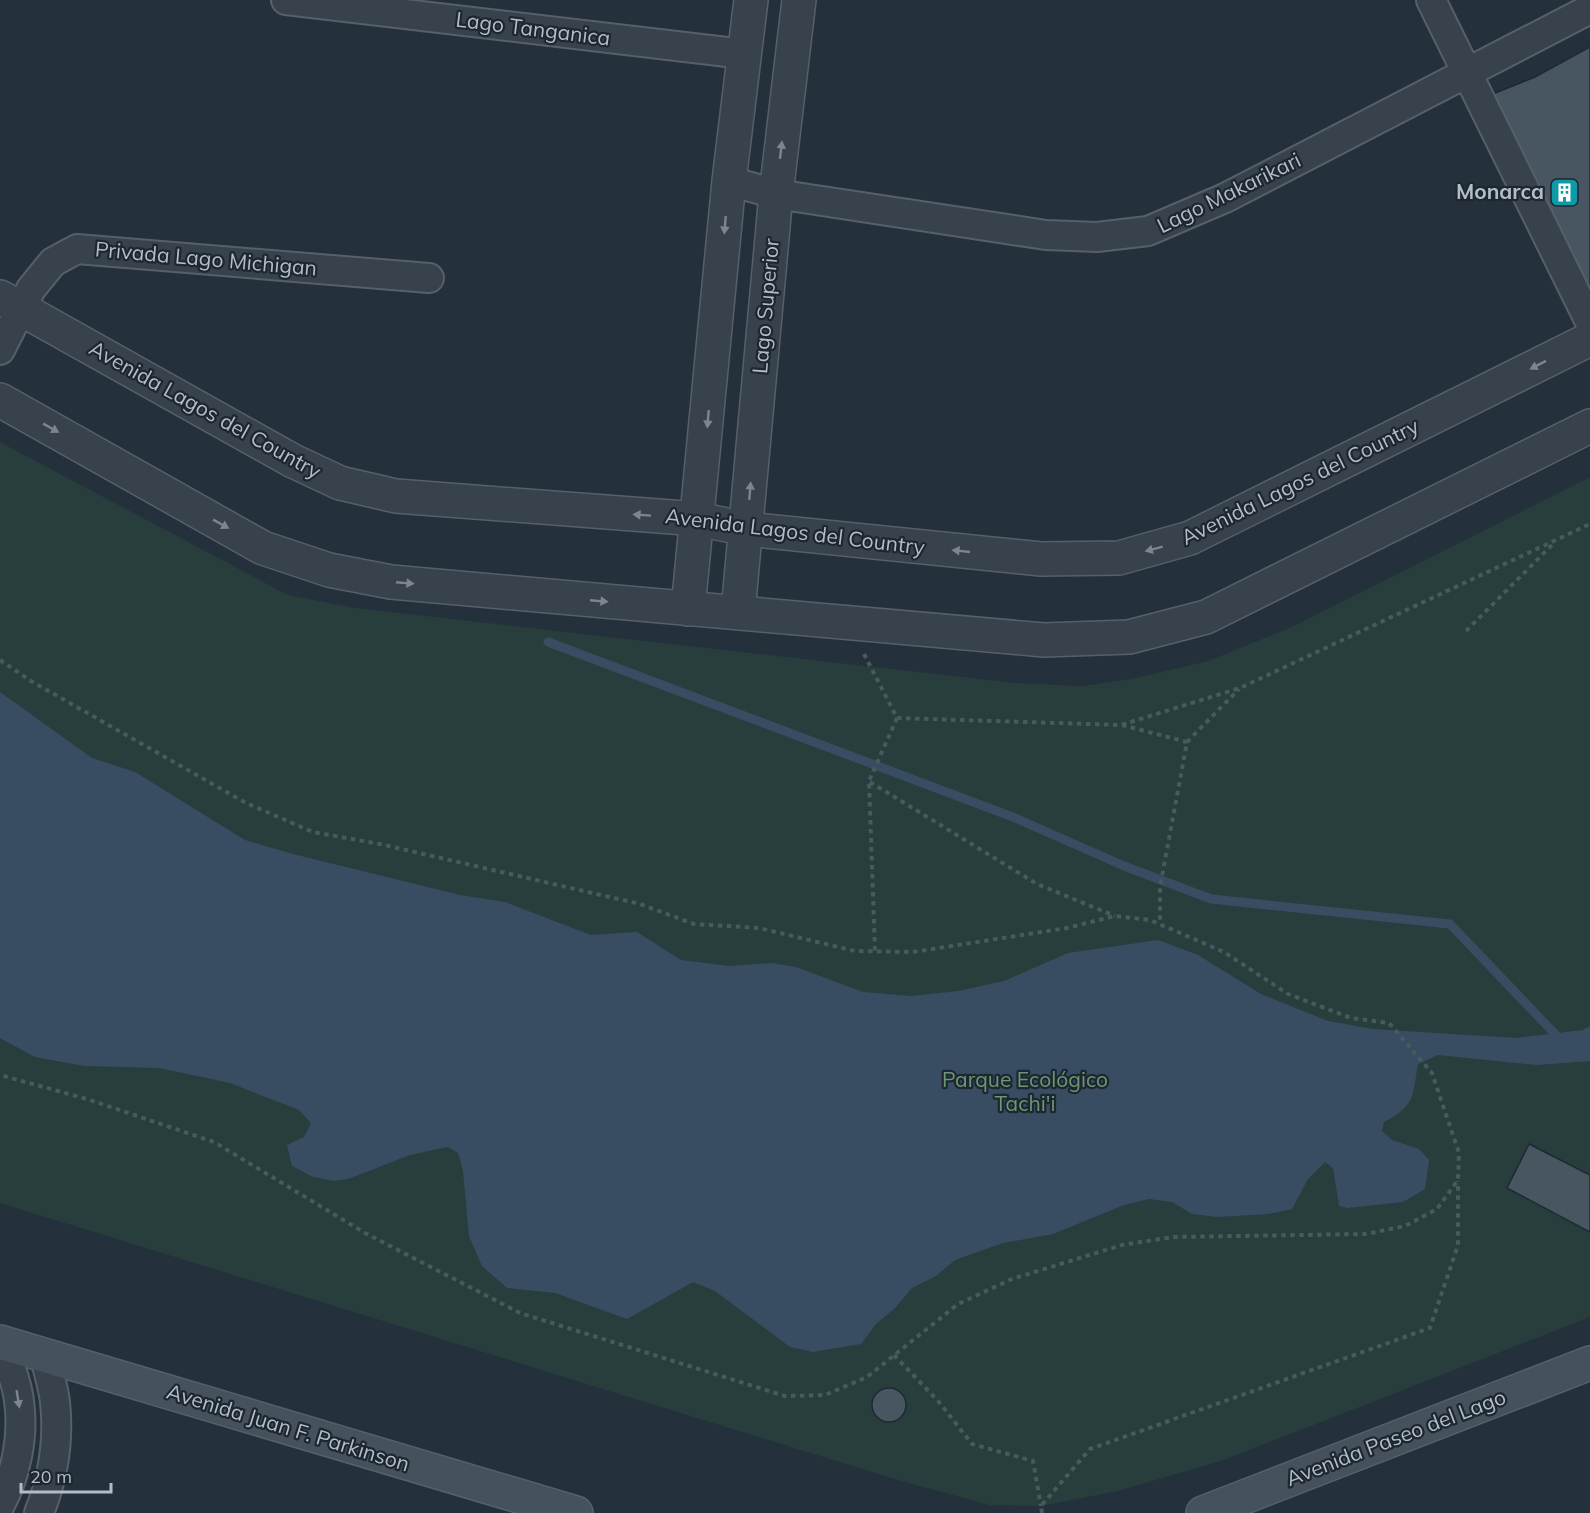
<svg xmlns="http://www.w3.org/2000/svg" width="1590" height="1513" font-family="Mulish,sans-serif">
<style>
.green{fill:#273e3d}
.water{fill:#394d62}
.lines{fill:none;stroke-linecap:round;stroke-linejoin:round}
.stream{stroke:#394d62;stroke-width:9}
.building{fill:#485662;stroke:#1f2933;stroke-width:1.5}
.minor-casing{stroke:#56606a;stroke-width:32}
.tertiary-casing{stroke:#56606a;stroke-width:36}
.secondary-casing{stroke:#56606a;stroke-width:36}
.path{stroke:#465b5c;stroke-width:4;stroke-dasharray:4.5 4.5;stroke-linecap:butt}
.minor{stroke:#38424c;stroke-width:28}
.tertiary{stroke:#38424c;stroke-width:33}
.secondary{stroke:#46515e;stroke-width:33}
.oneway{fill:#7c8690}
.labels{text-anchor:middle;stroke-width:4.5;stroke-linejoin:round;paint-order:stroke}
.street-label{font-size:21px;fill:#b4bdc7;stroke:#1d2731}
.poi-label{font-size:21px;font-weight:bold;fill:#b4bdc7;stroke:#1d2731;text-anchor:end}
.park-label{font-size:21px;fill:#6c9772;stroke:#1d2731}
</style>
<rect width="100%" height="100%" fill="#24303b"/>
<!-- green -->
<polygon class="green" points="0,442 288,595 355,608 1015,683 1083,686 1136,678 1208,661 1292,627 1590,477 1590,1317 1221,1461 1118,1491 1041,1506 989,1505 898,1480 0,1203"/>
<!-- water -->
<path class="water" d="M0 692 92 758 135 772 245 840 293 854 460 895 505 902 591 935 637 932 681 960 729 966 772 963 796 967 863 992 911 996 959 991 1004 981 1068 953 1158 940 1198 955 1261 994 1328 1021 1373 1029 1516 1038 1583 1030 1590 1026V1061L1537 1065 1438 1055 1418 1064C1412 1097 1416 1105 1384 1122L1382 1131 1392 1140 1419 1149 1429 1160 1425 1189 1403 1202 1348 1208 1339 1206 1333 1168 1325 1162 1308 1179 1292 1209 1269 1214 1217 1217 1192 1214 1172 1202 1149 1199 1124 1205 1053 1234 1003 1243 955 1260 936 1276 912 1288 896 1307 876 1324 861 1344 813 1352 790 1347 715 1291 693 1282 627 1319 555 1293 507 1288 482 1266 469 1236 463 1171 458 1153 448 1147 410 1155 348 1179 334 1181 313 1177 292 1166 287 1145 304 1137 311 1123 299 1110 230 1083 159 1068 84 1066 35 1057 0 1038Z"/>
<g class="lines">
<!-- stream -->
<polyline class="stream" points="548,642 1013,817 1124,866 1211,899 1450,924 1555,1034"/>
</g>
<!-- building -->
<g class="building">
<polygon points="1590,47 1590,289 1490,95 1535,77"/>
<polygon points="1529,1144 1590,1175 1590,1232 1507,1188"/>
<circle cx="889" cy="1405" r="17"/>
</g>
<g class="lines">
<defs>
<g id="minor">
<polyline points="286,0 744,54"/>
<polyline points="1431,0 1590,322"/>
<polyline points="729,181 776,194 1046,235 1097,237 1148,231 1225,198 1590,9"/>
<polyline points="0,350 31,289 53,262 77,249 429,278"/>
<path d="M0 1505C16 1475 24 1435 19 1401 17 1381 8 1362 2 1343"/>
<path d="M39 1513C53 1478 59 1439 55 1402 53 1386 48 1371 45 1356"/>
</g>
<g id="tertiary">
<polyline points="0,297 293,461 340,483 396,496 698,519 746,529 1041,559 1119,558 1190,538 1590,339"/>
<polyline points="0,400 263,548 329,570 391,582 1044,640 1129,637 1206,617 1590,426"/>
<polyline points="688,609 729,181 751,0"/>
<polyline points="738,612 776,194 799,0"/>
</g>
<g id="secondary">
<polyline points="0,1342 576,1513"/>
<polyline points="1203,1513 1590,1363"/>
</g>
</defs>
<!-- minor casing -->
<use href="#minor" class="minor-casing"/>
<!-- tertiary casing -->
<use href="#tertiary" class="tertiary-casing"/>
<!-- secondary casing -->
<use href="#secondary" class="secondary-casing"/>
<!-- path -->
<g class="path">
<polyline points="1466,631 1554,543"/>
<polyline points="864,654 897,718 869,781 875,951"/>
<polyline points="0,660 31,681 246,803 313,832 380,844 640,904 694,924 759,928 855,951 913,952 1067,928 1115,916 1150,920 1224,952 1288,994 1351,1018 1389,1023 1432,1073 1459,1153 1458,1180 1437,1209 1405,1226 1366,1234 1173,1237 1122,1245 1012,1279 958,1304 867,1377 825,1395 785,1396 520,1313 365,1233 214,1142 87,1099 0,1075"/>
<polyline points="897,718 1121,725 1240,688 1590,524"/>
<polyline points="1122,725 1187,742 1160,887 1160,924"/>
<polyline points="1187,742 1239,689"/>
<polyline points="870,782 1037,884 1115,916"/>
<polyline points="894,1355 939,1402 972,1444 1033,1461 1041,1506"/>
<polyline points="1042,1513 1041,1506 1090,1449 1430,1328 1458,1245 1458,1181"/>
</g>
<!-- minor -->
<use href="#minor" class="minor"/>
<!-- tertiary -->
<use href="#tertiary" class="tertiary"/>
<!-- secondary -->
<use href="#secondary" class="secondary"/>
</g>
<!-- one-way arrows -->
<defs><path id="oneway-solid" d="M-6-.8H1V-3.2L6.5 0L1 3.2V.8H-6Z" transform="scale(1.5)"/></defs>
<g class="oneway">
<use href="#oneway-solid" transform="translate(781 150) rotate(-83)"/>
<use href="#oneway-solid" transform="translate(725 225) rotate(95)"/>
<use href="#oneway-solid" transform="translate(1538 365) rotate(153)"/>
<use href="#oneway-solid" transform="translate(708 419) rotate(95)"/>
<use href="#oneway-solid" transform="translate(51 428) rotate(29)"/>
<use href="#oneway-solid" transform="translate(750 491) rotate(-85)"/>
<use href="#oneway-solid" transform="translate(642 515) rotate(-176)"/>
<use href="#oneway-solid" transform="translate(221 524) rotate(29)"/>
<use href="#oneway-solid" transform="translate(1154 549) rotate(165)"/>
<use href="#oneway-solid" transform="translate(961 551) rotate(-174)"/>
<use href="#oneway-solid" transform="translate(405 583) rotate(5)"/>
<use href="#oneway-solid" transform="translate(599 601) rotate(5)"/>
<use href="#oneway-solid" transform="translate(18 1399) rotate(81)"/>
</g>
<!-- icons -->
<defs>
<symbol id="building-square" viewBox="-11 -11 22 22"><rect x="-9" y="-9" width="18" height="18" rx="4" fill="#0f9aa8" stroke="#1d2731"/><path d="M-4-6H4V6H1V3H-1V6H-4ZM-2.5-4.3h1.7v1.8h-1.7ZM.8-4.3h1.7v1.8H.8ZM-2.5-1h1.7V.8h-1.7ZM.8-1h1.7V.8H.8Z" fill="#fff"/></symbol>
</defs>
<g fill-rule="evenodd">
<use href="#building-square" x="1548" y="176" width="33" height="33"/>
</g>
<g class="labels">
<!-- street labels -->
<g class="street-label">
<text transform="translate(533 29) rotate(7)" y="7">Lago Tanganica</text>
<text transform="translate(1229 193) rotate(-26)" y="7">Lago Makarikari</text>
<text transform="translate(206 259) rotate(5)" y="7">Privada Lago Michigan</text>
<text transform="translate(766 306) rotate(-85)" y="7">Lago Superior</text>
<text transform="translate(205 410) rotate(29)" y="7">Avenida Lagos del Country</text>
<text transform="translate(1300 482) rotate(-26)" y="7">Avenida Lagos del Country</text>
<text transform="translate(795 532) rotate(7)" y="7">Avenida Lagos del Country</text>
<text transform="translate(288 1428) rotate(17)" y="7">Avenida Juan F. Parkinson</text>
<text transform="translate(1396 1438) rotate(-21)" y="7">Avenida Paseo del Lago</text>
</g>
<!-- poi labels -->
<g class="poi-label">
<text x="1544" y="199">Monarca</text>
</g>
<!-- park labels -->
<g class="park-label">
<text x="1025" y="1087">Parque Ecológico<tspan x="1025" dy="24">Tachi'i</tspan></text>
</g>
</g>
<!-- scale -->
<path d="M21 1483v9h90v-9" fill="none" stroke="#b4bdc7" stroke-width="3"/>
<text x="30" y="1483" font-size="18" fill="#b4bdc7" stroke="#1d2731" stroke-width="4.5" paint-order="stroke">20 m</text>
</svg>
